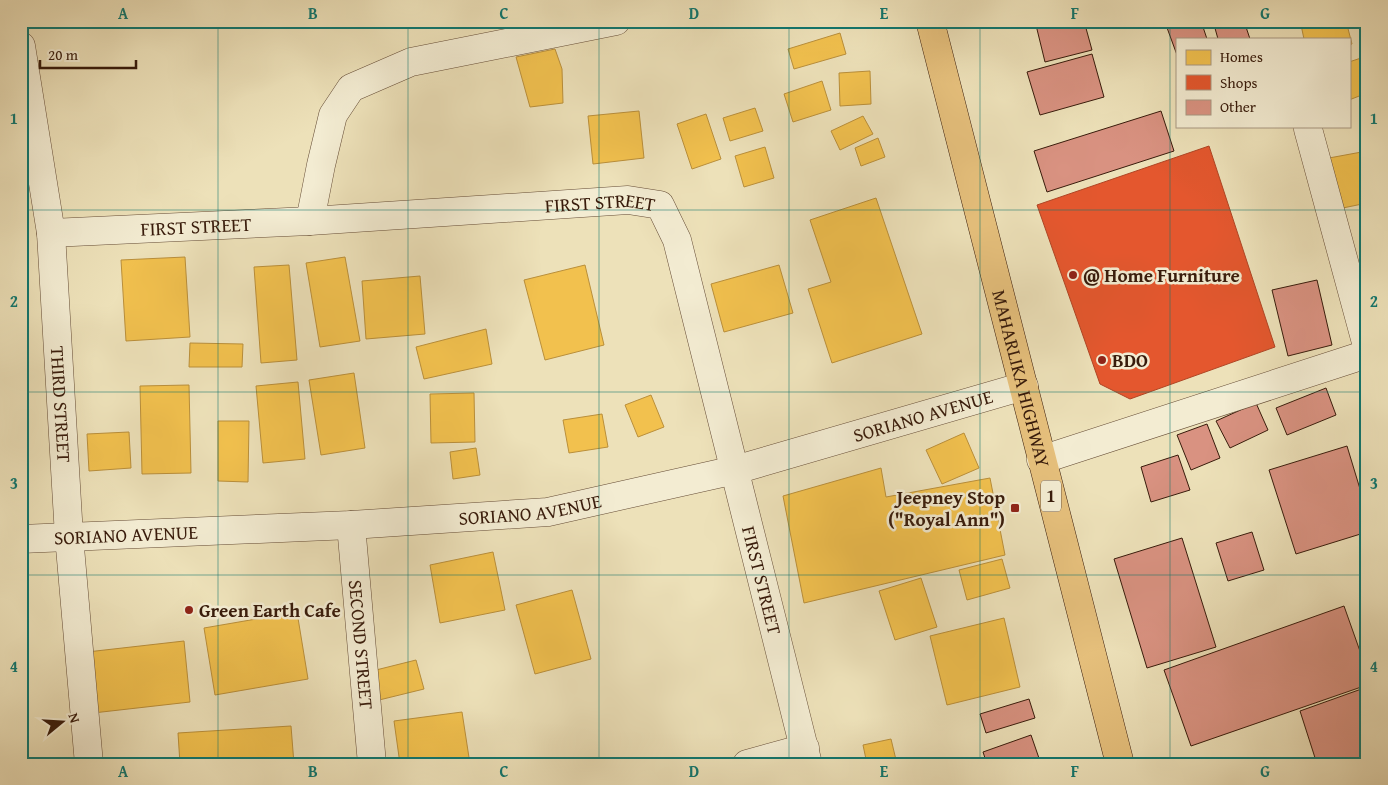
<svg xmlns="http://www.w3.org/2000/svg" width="1388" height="785" font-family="'Gentium Book Plus',serif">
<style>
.homes{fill:#f2c14e;stroke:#ba8f3a}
.shops{fill:#e4572e;stroke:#b04524}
.building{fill:#d99281;stroke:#381b0b}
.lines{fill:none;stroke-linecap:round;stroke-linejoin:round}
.minor-casing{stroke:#654c36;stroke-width:29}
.tertiary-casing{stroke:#654c36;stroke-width:29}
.primary-casing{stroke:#381b0b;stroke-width:29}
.minor{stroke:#f3ecd2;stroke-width:28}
.tertiary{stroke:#f3ecd2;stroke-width:28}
.primary{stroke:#e6c07c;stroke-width:28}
.grid{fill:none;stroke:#0f766e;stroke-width:1;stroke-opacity:0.55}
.poi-dot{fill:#8f2418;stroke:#f3ecd2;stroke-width:2}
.labels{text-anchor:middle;stroke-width:5;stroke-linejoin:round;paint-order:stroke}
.shield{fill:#f3ecd2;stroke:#705a47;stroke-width:1}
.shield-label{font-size:18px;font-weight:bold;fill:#381b0b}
.street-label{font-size:19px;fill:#381b0b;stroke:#f3ecd2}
.poi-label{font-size:19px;font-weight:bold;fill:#381b0b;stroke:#f3ecd2;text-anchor:start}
.neatline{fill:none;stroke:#0f766e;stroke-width:2}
.grid-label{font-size:16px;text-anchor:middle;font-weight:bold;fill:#0f766e}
</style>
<rect width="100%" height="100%" fill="#ede1b9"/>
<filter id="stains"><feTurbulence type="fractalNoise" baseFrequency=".004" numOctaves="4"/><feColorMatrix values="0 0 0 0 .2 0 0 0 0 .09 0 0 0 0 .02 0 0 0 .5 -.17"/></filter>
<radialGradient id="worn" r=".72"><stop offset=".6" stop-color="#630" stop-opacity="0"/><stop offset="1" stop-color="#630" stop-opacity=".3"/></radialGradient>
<!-- homes -->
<g class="homes">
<polygon points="1320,21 1346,21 1352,44 1349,45 1349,39 1304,39 1301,25"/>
<polygon points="840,33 846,54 794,69 788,49"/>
<polygon points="555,49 562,69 563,103 530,107 516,57"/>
<polygon points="1367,56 1367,93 1349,100 1349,62"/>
<polygon points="870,71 871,104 840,106 839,73"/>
<polygon points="822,81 831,110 793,122 784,94"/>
<polygon points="755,108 763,131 730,141 723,118"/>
<polygon points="639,111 644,158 593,164 588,116"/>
<polygon points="706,114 721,159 692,169 677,124"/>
<polygon points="863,116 873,134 840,150 831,131"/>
<polygon points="878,138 885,157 861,166 855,148"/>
<polygon points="765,147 774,178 744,187 735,156"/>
<polygon points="1367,151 1367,203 1338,209 1329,158"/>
<polygon points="876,198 922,334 832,363 808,289 831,282 810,220"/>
<polygon points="185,257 190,337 126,341 121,260"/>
<polygon points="345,257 360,341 320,347 306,263"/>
<polygon points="289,265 297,360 261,363 254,267"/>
<polygon points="585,265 604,345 545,360 524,280"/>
<polygon points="779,265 793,313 724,332 711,284"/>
<polygon points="420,276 425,334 366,339 362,281"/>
<polygon points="486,329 492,364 424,379 416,347"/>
<polygon points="190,343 243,344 242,367 189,367"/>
<polygon points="354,373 365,448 321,455 309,380"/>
<polygon points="298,382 305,459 263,463 256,386"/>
<polygon points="189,385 191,473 142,474 140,386"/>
<polygon points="474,393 475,442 431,443 430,394"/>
<polygon points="651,395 664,427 638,437 625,405"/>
<polygon points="602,414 608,447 569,453 563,420"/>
<polygon points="218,421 249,421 248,482 218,481"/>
<polygon points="129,432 131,468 89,471 87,434"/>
<polygon points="964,433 979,468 942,484 926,450"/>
<polygon points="476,448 480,475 453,479 450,452"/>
<polygon points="881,468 886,497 990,478 1005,555 804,603 783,496"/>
<polygon points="493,552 505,610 440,623 430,565"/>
<polygon points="1002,559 1010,588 967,600 959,570"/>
<polygon points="921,578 937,627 895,640 879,591"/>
<polygon points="572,590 591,659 535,674 516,605"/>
<polygon points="297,612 308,679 215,695 204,628"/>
<polygon points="1004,618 1020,687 947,705 930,636"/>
<polygon points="184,641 190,702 93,713 87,652"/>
<polygon points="416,660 424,689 371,702 364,673"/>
<polygon points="462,712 470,764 400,764 394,721"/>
<polygon points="291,726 294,764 180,764 178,733"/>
<polygon points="891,739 897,764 867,764 863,745"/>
</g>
<!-- shops -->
<polygon class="shops" points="1209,146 1275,347 1130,399 1100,384 1037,205"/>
<!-- building -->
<g class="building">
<polygon points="1035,21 1084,21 1092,50 1045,62"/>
<polygon points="1175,21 1201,21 1207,39 1177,39 1177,55 1166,25"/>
<polygon points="1213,21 1244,21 1250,39 1218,39"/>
<polygon points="1092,54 1104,97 1040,115 1027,72"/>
<polygon points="1161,111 1174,151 1047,192 1034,151"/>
<polygon points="1317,280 1332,345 1288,356 1272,290"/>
<polygon points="1326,388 1336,415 1287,435 1276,408"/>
<polygon points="1256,403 1268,430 1230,448 1216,421"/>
<polygon points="1207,424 1220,458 1191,470 1177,435"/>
<polygon points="1347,446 1367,512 1367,532 1296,554 1269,470"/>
<polygon points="1178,455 1190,490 1151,502 1141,467"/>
<polygon points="1252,532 1264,570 1228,581 1216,543"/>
<polygon points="1182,538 1216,647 1147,668 1114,559"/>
<polygon points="1344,606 1367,671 1367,685 1191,746 1164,670"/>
<polygon points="1367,687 1367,764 1317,764 1300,711"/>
<polygon points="1029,699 1035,718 986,733 980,714"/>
<polygon points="1031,735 1041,764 987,764 983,752"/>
</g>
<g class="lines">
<defs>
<g id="minor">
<path id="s1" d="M21 46 51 233 69 536 89 764"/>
<polyline points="1308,129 1367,346"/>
<polyline points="310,221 321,165 333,115 351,88 411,62 616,21"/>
<path id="s2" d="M51 233 310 221 628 200 660 205 677 240 808 764"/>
<polyline points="1041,460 1367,354"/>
<path id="s3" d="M351 525 372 764"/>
<polyline points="747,764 805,748"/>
</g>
<g id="tertiary">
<path id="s4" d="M21 539 351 525 548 512 735 470 1024 386"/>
</g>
<g id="primary">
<path id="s5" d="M930 21 1120 764"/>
</g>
</defs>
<!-- minor casing -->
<use href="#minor" class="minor-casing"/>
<!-- tertiary casing -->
<use href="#tertiary" class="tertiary-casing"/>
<!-- primary casing -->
<use href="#primary" class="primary-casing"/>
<!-- minor -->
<use href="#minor" class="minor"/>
<!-- tertiary -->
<use href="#tertiary" class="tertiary"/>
<!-- primary -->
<use href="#primary" class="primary"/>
</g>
<!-- grid -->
<path class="grid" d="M218 21V764M408 21V764M599 21V764M789 21V764M980 21V764M1170 21V764M21 210H1367M21 392H1367M21 575H1367"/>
<!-- markers -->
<g class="poi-dot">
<circle cx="1073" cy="275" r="5"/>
<circle cx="1102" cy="360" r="5"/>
<rect x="1010" y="503" width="10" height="10" rx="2.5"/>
<circle cx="189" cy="610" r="5"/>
</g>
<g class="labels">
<!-- shield labels -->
<rect class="shield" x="1041" y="480.5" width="20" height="31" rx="4"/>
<g class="shield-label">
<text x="1051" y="502">1</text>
</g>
<!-- street labels -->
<g class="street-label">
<text dy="7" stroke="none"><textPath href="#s2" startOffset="550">FIRST STREET</textPath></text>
<text dy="7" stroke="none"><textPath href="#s2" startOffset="145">FIRST STREET</textPath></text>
<text dy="7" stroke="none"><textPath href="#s5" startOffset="369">MAHARLIKA HIGHWAY</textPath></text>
<text dy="7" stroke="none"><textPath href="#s1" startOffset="361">THIRD STREET</textPath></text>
<text dy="7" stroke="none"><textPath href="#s4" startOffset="915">SORIANO AVENUE</textPath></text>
<text dy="7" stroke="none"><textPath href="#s4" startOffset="510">SORIANO AVENUE</textPath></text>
<text dy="7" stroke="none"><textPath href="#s4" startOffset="105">SORIANO AVENUE</textPath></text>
<text dy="7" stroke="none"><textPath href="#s2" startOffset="1000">FIRST STREET</textPath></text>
<text dy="7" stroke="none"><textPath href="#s3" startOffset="120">SECOND STREET</textPath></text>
</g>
<!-- poi labels -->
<g class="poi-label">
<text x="1083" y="282">@ Home Furniture</text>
<text x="1112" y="367">BDO</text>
<text x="1005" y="504" text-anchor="end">Jeepney Stop<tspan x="1005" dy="22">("Royal Ann")</tspan></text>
<text x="199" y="617">Green Earth Cafe</text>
</g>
</g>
<!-- margin -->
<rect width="1388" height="785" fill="none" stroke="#ede1b9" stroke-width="55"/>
<!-- legend -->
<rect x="1176" y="38" width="175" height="90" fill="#f3ecd2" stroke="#a89882"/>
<rect x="1186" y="50" width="25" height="15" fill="#f2c14e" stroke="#a89882"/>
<text x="1220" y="62" font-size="15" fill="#381b0b">Homes</text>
<rect x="1186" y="75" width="25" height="15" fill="#e4572e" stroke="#a89882"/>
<text x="1220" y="88" font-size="15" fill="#381b0b">Shops</text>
<rect x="1186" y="100" width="25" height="15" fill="#d99281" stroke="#a89882"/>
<text x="1220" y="112" font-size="15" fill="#381b0b">Other</text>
<!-- north arrow -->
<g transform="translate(62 722) rotate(72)" stroke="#f3ecd2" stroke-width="4" paint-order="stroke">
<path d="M0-4L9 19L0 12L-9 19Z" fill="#381b0b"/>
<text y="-8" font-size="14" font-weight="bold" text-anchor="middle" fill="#381b0b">N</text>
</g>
<!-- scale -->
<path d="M40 60v8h96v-8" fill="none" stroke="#381b0b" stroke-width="2.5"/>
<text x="48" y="60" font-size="15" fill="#381b0b" stroke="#f3ecd2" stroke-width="4" paint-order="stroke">20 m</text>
<rect x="28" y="28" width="1332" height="730" class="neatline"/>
<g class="grid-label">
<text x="123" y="19">A</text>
<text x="313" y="19">B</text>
<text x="504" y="19">C</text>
<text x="694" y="19">D</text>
<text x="884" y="19">E</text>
<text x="1075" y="19">F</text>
<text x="1265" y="19">G</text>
<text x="14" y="124">1</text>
<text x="1374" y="124">1</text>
<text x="14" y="307">2</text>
<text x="1374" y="307">2</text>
<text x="14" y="489">3</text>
<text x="1374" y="489">3</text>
<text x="14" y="672">4</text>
<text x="1374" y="672">4</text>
<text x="123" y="777">A</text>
<text x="313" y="777">B</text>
<text x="504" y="777">C</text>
<text x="694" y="777">D</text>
<text x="884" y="777">E</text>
<text x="1075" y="777">F</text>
<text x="1265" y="777">G</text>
</g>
<rect width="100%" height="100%" filter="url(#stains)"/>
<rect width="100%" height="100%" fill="url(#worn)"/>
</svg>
